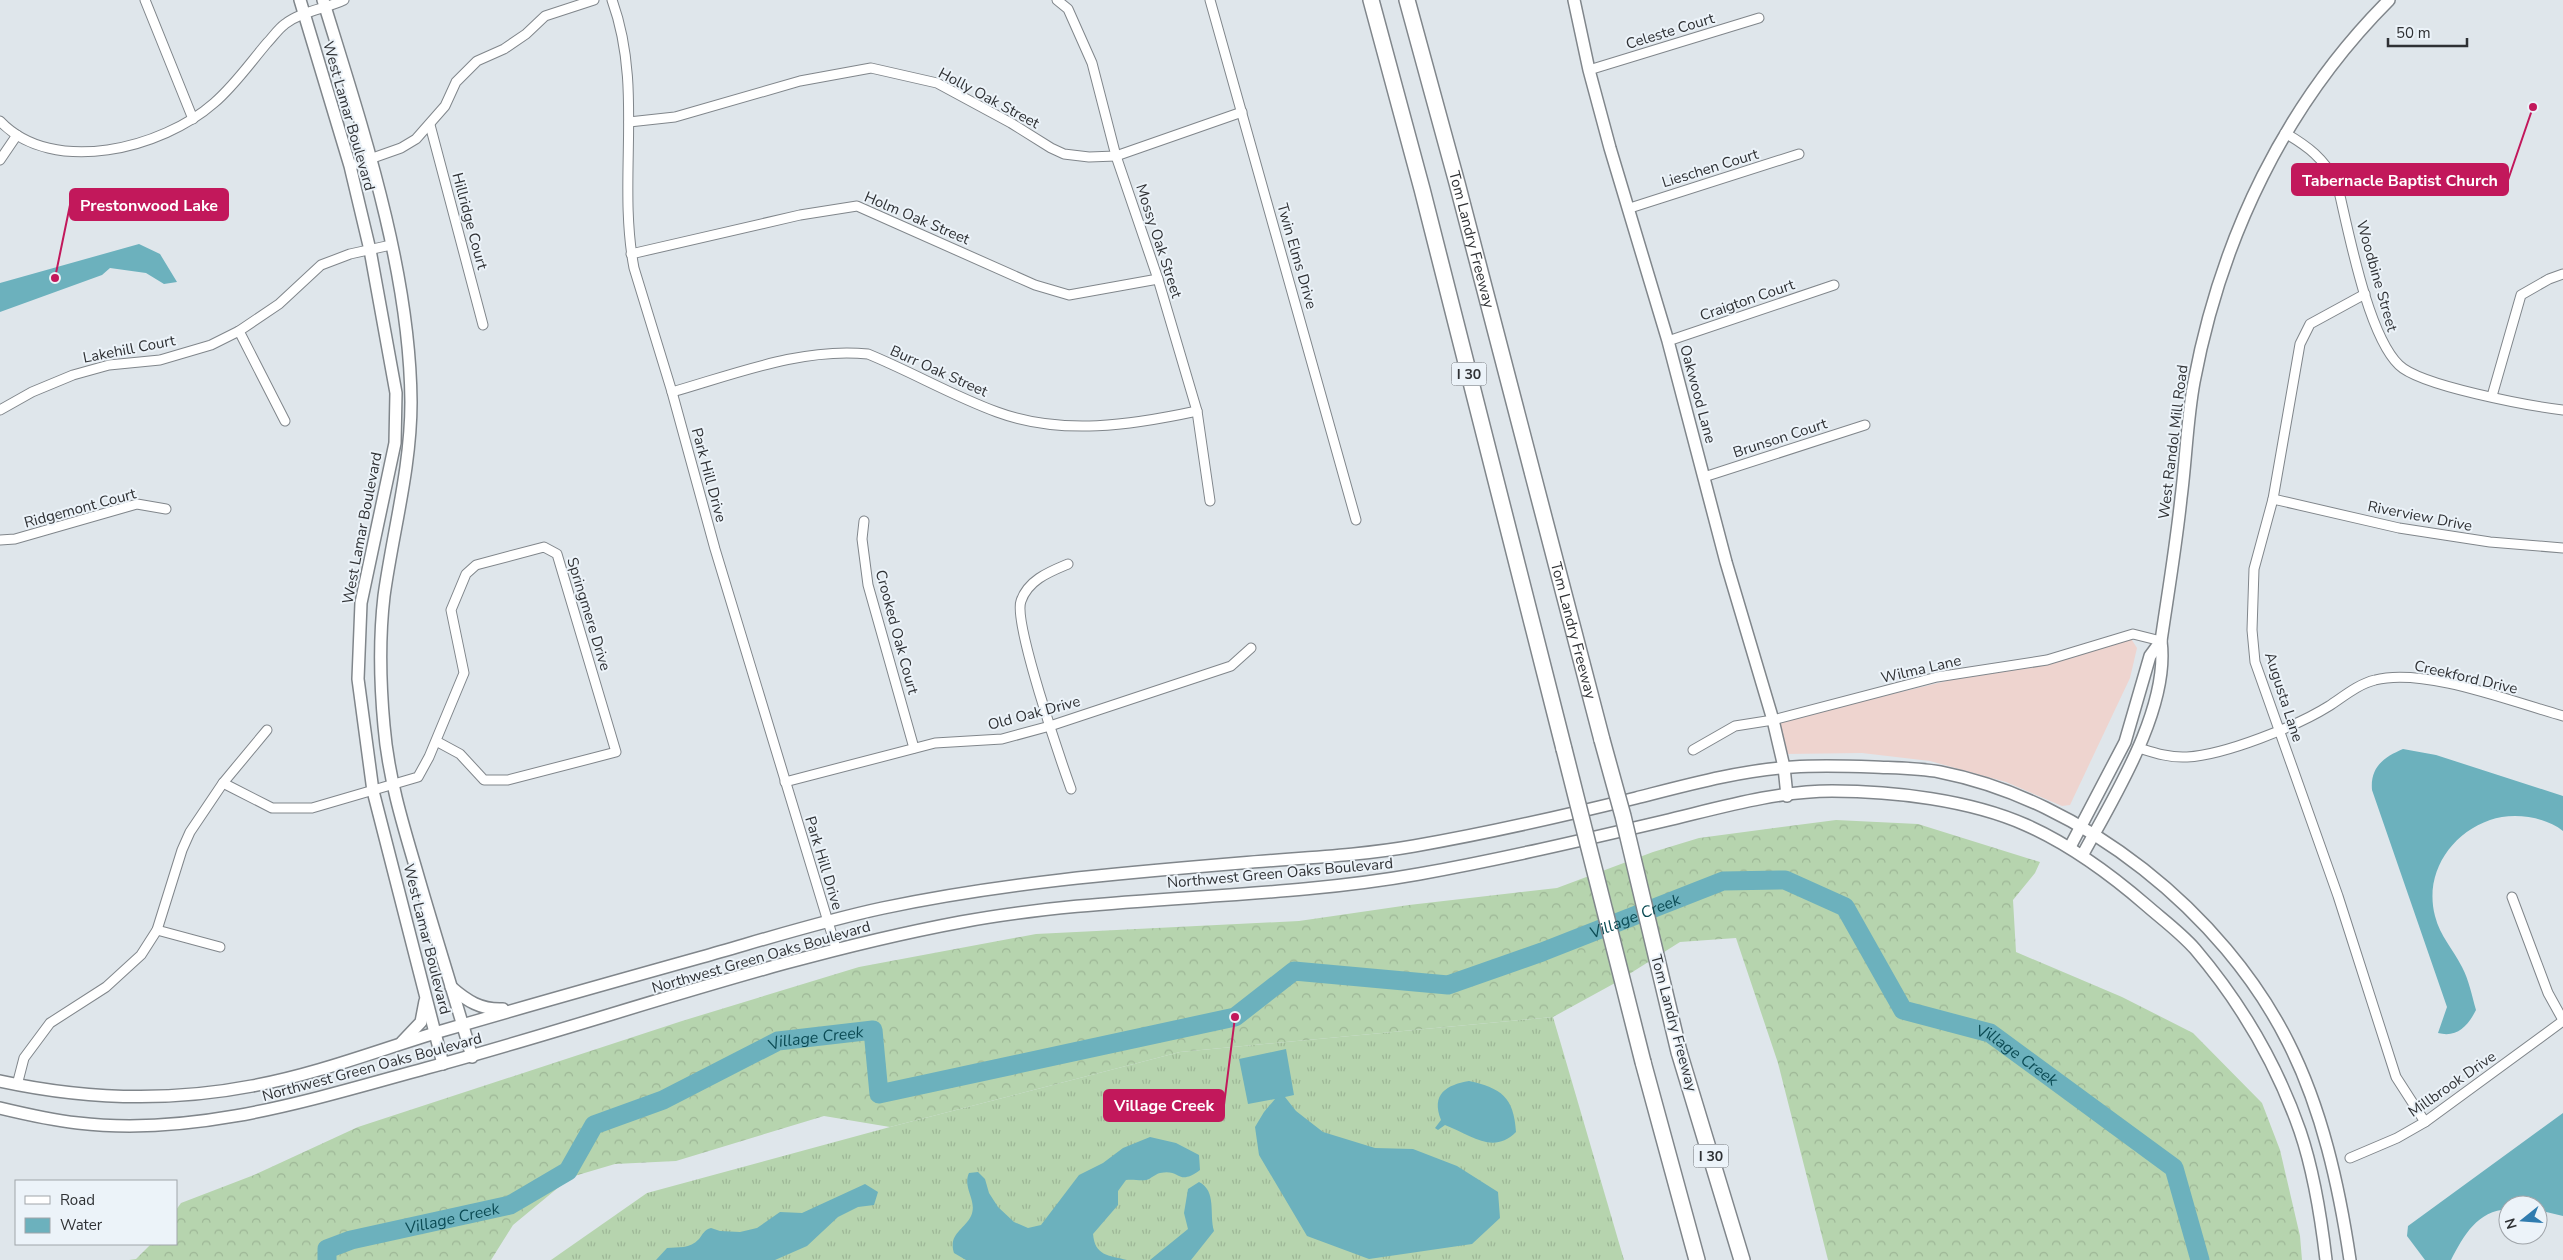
<svg xmlns="http://www.w3.org/2000/svg" width="2563" height="1260" font-family="'Nunito Sans',sans-serif">
<style>
.commercial{fill:#eed4cf}
.grass{fill:url(#grass-tufts)}
.forest{fill:url(#forest-crowns)}
.water{fill:#6cb1bd}
.lines{fill:none;stroke-linecap:round;stroke-linejoin:round}
.river{stroke:#6cb1bd;stroke-width:19}
.street-casing{stroke:#80868b;stroke-width:11}
.secondary-casing{stroke:#80868b;stroke-width:14}
.highway-casing{stroke:#80868b;stroke-width:18}
.street{stroke:#fff;stroke-width:9}
.secondary{stroke:#fff;stroke-width:11}
.highway{stroke:#fff;stroke-width:15}
.highway-bridge-casing{stroke:#80868b;stroke-width:18;stroke-linecap:butt}
.highway-bridge{stroke:#fff;stroke-width:15}
.labels{text-anchor:middle;stroke-width:4;stroke-linejoin:round;paint-order:stroke}
.shield{fill:#ecf3f9;stroke:#686b6f;stroke-width:1}
.shield-label{font-size:14px;font-weight:bold;fill:#2f3134}
.street-label{font-size:15px;fill:#2f3134;stroke:#ecf3f9}
.water-label{font-size:16px;font-style:italic;fill:#0b4b54;stroke:#ecf3f9}
.leader{fill:none;stroke:#c2185b;stroke-width:2}
.callout-dot{fill:#c2185b;stroke:#ecf3f9;stroke-width:2}
.callout{fill:#c2185b;stroke:#c2185b;stroke-width:2}
.callout-label{font-size:16px;text-anchor:middle;font-weight:bold;fill:#fff}
</style>
<defs>
<pattern id="grass-tufts" width="24" height="20" patternUnits="userSpaceOnUse" patternTransform="scale(1.25)"><rect width="24" height="20" fill="#b6d4ae"/><path d="M3 7l-1-3M5 7V3M7 7l1-3M15 17l-1-3M17 17v-4M19 17l1-3" fill="none" stroke="#9db696"/></pattern>
<pattern id="forest-crowns" width="20" height="18" patternUnits="userSpaceOnUse" patternTransform="scale(1.25)"><rect width="20" height="18" fill="#b6d4ae"/><path d="M2 6a3 3 0 1 1 6 0M12 15a3 3 0 1 1 6 0" fill="none" stroke="#9db696"/></pattern>
</defs>
<rect width="100%" height="100%" fill="#dfe6eb"/>
<!-- commercial -->
<polygon class="commercial" points="2130,637 2137,648 2130,678 2070,805 2062,806 2006,782 1930,761 1862,753 1785,754 1777,724 1784,720"/>
<!-- grass -->
<polygon class="grass" points="1553,1017 1624,1260 551,1260 647,1193 890,1127 1180,1052"/>
<!-- forest -->
<polygon class="forest" points="1836,820 1918,824 2040,862 2035,873 2013,900 2016,952 2122,997 2193,1033 2262,1103 2280,1150 2300,1236 2302,1260 1828,1260 1778,1063 1736,938 1680,942 1615,983 1553,1017 1180,1052 890,1127 824,1116 676,1161 615,1164 571,1177 513,1225 491,1260 129,1260 136,1259 151,1244 176,1244 176,1210 181,1203 254,1175 358,1127 682,1021 859,967 1036,934 1299,921 1409,905 1557,888 1653,852 1699,838"/>
<!-- water -->
<g class="water">
<polygon points="139,244 160,254 177,282 164,284 146,273 110,268 102,275 0,312 0,283"/>
<path d="M2403 749 2436 755 2563 796V831C2544 816 2512 812 2490 820 2450 834 2424 874 2435 916 2440 936 2453 949 2462 967 2469 980 2472 996 2476 1010 2468 1026 2457 1038 2438 1033L2447 1007 2372 790C2370 767 2384 757 2403 749Z"/>
<polygon points="1286,1049 1294,1095 1285,1097 1296,1111 1323,1132 1375,1148 1413,1149 1457,1166 1498,1192 1500,1218 1472,1244 1369,1259 1307,1236 1259,1155 1255,1127 1264,1112 1275,1099 1248,1104 1239,1059"/>
<path d="M1469 1081C1501 1088 1514 1097 1516 1132 1493 1155 1471 1135 1445 1125L1438 1130 1435 1128 1441 1120C1431 1094 1446 1085 1469 1081Z"/>
<path d="M2563 1113V1216L2538 1210V1205H2508V1209C2477 1211 2464 1235 2451 1260H2425L2407 1236 2408 1226Z"/>
<path d="M1150 1137 1176 1143 1199 1155 1200 1170C1177 1187 1181 1168 1160 1173 1155 1174 1151 1179 1146 1180 1140 1181 1133 1179 1126 1180L1118 1191V1205L1093 1234C1095 1256 1108 1255 1127 1260H966L954 1253C948 1234 964 1230 971 1216 978 1201 962 1188 969 1173L978 1172 985 1179 989 1193 998 1207 1014 1222 1028 1228 1041 1225 1079 1175 1103 1163 1123 1148Z"/>
<path d="M1199 1182C1217 1191 1209 1214 1214 1231L1191 1260H1150L1188 1229 1184 1213 1188 1189Z"/>
<path d="M865 1184 878 1192 874 1205 858 1207 838 1217 807 1246 775 1260H656L667 1248C678 1247 690 1249 699 1239 703 1234 704 1230 711 1228L720 1231 740 1232 757 1228 780 1212 802 1213Z"/>
</g>
<g class="lines">
<!-- river -->
<path class="river" id="s1" d="M327 1260V1249L351 1240 510 1205 568 1171 594 1125 663 1100 778 1041 873 1030 879 1094 1235 1017 1294 971 1448 985 1542 952 1723 881 1785 880 1845 907 1903 1010 1990 1033 2174 1168 2200 1260"/>
<defs>
<g id="street">
<polyline points="145,0 193,119"/>
<path d="M612 0C644 88 617 178 634 268L672 392 715 549 836 948"/>
<polyline points="1057,0 1068,9 1092,63 1116,156 1158,279 1197,411 1210,501"/>
<polyline points="1210,0 1356,520"/>
<polyline points="1589,70 1759,18"/>
<path d="M0 121C53 177 163 148 214 103 234 86 250 63 267 43 273 37 278 29 285 24 302 11 325 9 344 0"/>
<polyline points="629,122 675,117 800,81 871,68 937,83 1011,123 1051,148 1064,154 1089,157 1116,156 1242,112"/>
<polyline points="430,125 483,325"/>
<path d="M2285 133C2309 147 2323 158 2337 183 2348 228 2367 334 2399 365 2420 386 2530 406 2563 410"/>
<polyline points="0,160 17,135"/>
<polyline points="350,166 401,148 416,139 445,106 456,82 477,61 504,49 526,34 545,16 594,0"/>
<polyline points="1630,208 1799,154"/>
<polyline points="631,254 800,215 857,206 1035,285 1069,295 1158,279"/>
<polyline points="2365,294 2310,324 2300,344 2273,499 2254,569 2252,630 2255,662 2338,896 2396,1077 2425,1122"/>
<polyline points="239,331 285,421"/>
<polyline points="1668,341 1834,285"/>
<path d="M672 392C735 374 803 347 868 354 912 372 953 396 997 412 1062 436 1132 425 1197 411"/>
<polyline points="2492,396 2521,295 2549,279 2563,274"/>
<polyline points="0,410 32,392 73,375 109,365 160,360 211,345 239,331 279,304 321,265 350,254 391,245"/>
<polyline points="1704,477 1865,425"/>
<polyline points="2273,499 2399,528 2490,542 2563,548"/>
<polyline points="864,521 862,539 868,585 914,748"/>
<polyline points="0,540 15,539 137,504 166,509"/>
<path d="M1068 564C1049 572 1028 580 1021 601 1013 622 1061 761 1071 789"/>
<path d="M2139 748C2155 753 2170 758 2187 757 2225 755 2297 726 2329 706 2343 697 2358 684 2375 680 2424 667 2513 702 2563 716"/>
<polyline points="1693,750 1735,726 1773,720 1937,677 2047,660 2133,634 2161,641"/>
<polyline points="785,782 935,743 1002,739 1050,726 1231,666 1251,648"/>
<polyline points="223,783 272,808 312,808 418,777 429,757 464,673 451,610 466,574 476,565 544,547 557,554 616,752 508,780 484,780 460,754 436,741"/>
<polyline points="2512,897 2548,993 2563,1020"/>
<polyline points="157,930 220,947"/>
<polyline points="17,1085 24,1058 50,1023 106,987 141,955 157,930 182,850 190,832 223,783 267,730"/>
<polyline points="2350,1158 2397,1138 2425,1122 2563,1021"/>
</g>
<g id="secondary">
<polyline points="300,0 350,166 370,250 396,393 395,443 361,603 358,679 373,791 443,1064"/>
<path d="M323 0C362 127 410 269 411 402 411 468 393 531 384 596 379 639 380 683 384 726 388 775 402 822 416 869 434 932 454 994 472 1057"/>
<polyline points="1574,0 1589,70 1610,148 1668,341 1726,562 1773,720 1784,767 1787,796"/>
<polyline points="2070,847 2125,742 2150,656 2161,641"/>
<path d="M2083 854C2114 797 2170 708 2161 641 2168 593 2176 546 2181 498 2186 460 2187 420 2194 382 2221 238 2285 104 2389 0"/>
<path d="M451 987C467 1001 481 1010 503 1009"/>
<polyline points="402,1042 421,1022 425,1001"/>
<path d="M0 1081C83 1099 169 1102 252 1086 318 1074 381 1049 445 1030 530 1005 616 981 702 957 762 940 822 921 883 908 1001 883 1121 873 1241 863 1298 858 1357 856 1414 846 1489 833 1563 816 1636 798 1687 785 1741 770 1793 767 1820 765 1847 766 1874 767 1895 768 1919 768 1940 772 2083 800 2223 913 2288 1042 2322 1109 2339 1186 2350 1260"/>
<path d="M0 1108C25 1114 52 1120 78 1123 197 1137 313 1099 427 1068 605 1020 779 956 961 922 1112 894 1268 901 1419 874 1502 859 1583 840 1664 821 1719 808 1776 791 1832 791 1893 791 1970 800 2026 825 2071 845 2109 873 2146 905 2162 919 2181 933 2195 949 2240 1002 2277 1065 2300 1131 2314 1172 2321 1217 2326 1260"/>
</g>
<g id="highway">
<polyline points="1371,0 1422,189 1564,749"/>
<path id="s2" d="M1407 0 1457 183 1602 740"/>
<polyline points="1679,1052 1742,1260"/>
<polyline points="1643,1062 1697,1260"/>
</g>
</defs>
<!-- street casing -->
<use href="#street" class="street-casing"/>
<!-- secondary casing -->
<use href="#secondary" class="secondary-casing"/>
<!-- highway casing -->
<use href="#highway" class="highway-casing"/>
<!-- street -->
<use href="#street" class="street"/>
<!-- secondary -->
<use href="#secondary" class="secondary"/>
<!-- highway -->
<use href="#highway" class="highway"/>
<defs>
<g id="highway-bridge">
<polyline points="1602,740 1623,816 1679,1052"/>
<polyline points="1564,749 1643,1062"/>
</g>
</defs>
<!-- highway-bridge casing -->
<use href="#highway-bridge" class="highway-bridge-casing"/>
<!-- highway-bridge -->
<use href="#highway-bridge" class="highway-bridge"/>
</g>
<g class="labels">
<!-- shield labels -->
<g class="shield">
<rect x="1451.5" y="362.5" width="35" height="23" rx="4"/>
<rect x="1693.5" y="1144.5" width="35" height="23" rx="4"/>
</g>
<g class="shield-label">
<text x="1469" y="379">I 30</text>
<text x="1711" y="1161">I 30</text>
</g>
<!-- street labels -->
<g class="street-label">
<text transform="translate(1670 31) rotate(-17)" y="5">Celeste Court</text>
<text transform="translate(989 98) rotate(28)" y="5">Holly Oak Street</text>
<text transform="translate(349 116) rotate(74)" y="5">West Lamar Boulevard</text>
<text transform="translate(1710 168) rotate(-17)" y="5">Lieschen Court</text>
<text transform="translate(917 218) rotate(23)" y="5">Holm Oak Street</text>
<text transform="translate(470 221) rotate(75)" y="5">Hillridge Court</text>
<text dy="5" stroke="none"><textPath href="#s2" startOffset="248">Tom Landry Freeway</textPath></text>
<text transform="translate(1159 241) rotate(72)" y="5">Mossy Oak Street</text>
<text transform="translate(1297 256) rotate(74)" y="5">Twin Elms Drive</text>
<text transform="translate(2377 276) rotate(74)" y="5">Woodbine Street</text>
<text transform="translate(1747 300) rotate(-19)" y="5">Craigton Court</text>
<text transform="translate(129 349) rotate(-11)" y="5">Lakehill Court</text>
<text transform="translate(939 371) rotate(24)" y="5">Burr Oak Street</text>
<text transform="translate(1698 394) rotate(75)" y="5">Oakwood Lane</text>
<text transform="translate(1780 438) rotate(-18)" y="5">Brunson Court</text>
<text transform="translate(2173 442) rotate(-83)" y="5">West Randol Mill Road</text>
<text transform="translate(709 475) rotate(75)" y="5">Park Hill Drive</text>
<text transform="translate(80 508) rotate(-15)" y="5">Ridgemont Court</text>
<text transform="translate(2420 516) rotate(11)" y="5">Riverview Drive</text>
<text transform="translate(362 528) rotate(-79)" y="5">West Lamar Boulevard</text>
<text transform="translate(589 614) rotate(73)" y="5">Springmere Drive</text>
<text dy="5" stroke="none"><textPath href="#s2" startOffset="652">Tom Landry Freeway</textPath></text>
<text transform="translate(897 632) rotate(75)" y="5">Crooked Oak Court</text>
<text transform="translate(1921 669) rotate(-13)" y="5">Wilma Lane</text>
<text transform="translate(2466 677) rotate(13)" y="5">Creekford Drive</text>
<text transform="translate(2284 697) rotate(72)" y="5">Augusta Lane</text>
<text transform="translate(1034 713) rotate(-15)" y="5">Old Oak Drive</text>
<text transform="translate(824 863) rotate(73)" y="5">Park Hill Drive</text>
<text transform="translate(1280 873) rotate(-5)" y="5">Northwest Green Oaks Boulevard</text>
<text transform="translate(427 939) rotate(76)" y="5">West Lamar Boulevard</text>
<text transform="translate(761 957) rotate(-16)" y="5">Northwest Green Oaks Boulevard</text>
<text transform="translate(1674 1023) rotate(75)" y="5">Tom Landry Freeway</text>
<text transform="translate(372 1067) rotate(-15)" y="5">Northwest Green Oaks Boulevard</text>
<text transform="translate(2452 1084) rotate(-35)" y="5">Millbrook Drive</text>
</g>
<!-- water labels -->
<g class="water-label">
<text dy="6" stroke="none"><textPath href="#s1" startOffset="1475">Village Creek</textPath></text>
<text dy="6" stroke="none"><textPath href="#s1" startOffset="560">Village Creek</textPath></text>
<text dy="6" stroke="none"><textPath href="#s1" startOffset="1940">Village Creek</textPath></text>
<text dy="6" stroke="none"><textPath href="#s1" startOffset="140">Village Creek</textPath></text>
</g>
</g>
<!-- callouts -->
<path class="leader" d="M2533 107L2508 180M55 278L70 205M1235 1017L1224 1105"/>
<g class="callout-dot">
<circle cx="2533" cy="107" r="5"/>
<circle cx="55" cy="278" r="5"/>
<circle cx="1235" cy="1017" r="5"/>
</g>
<g class="callout">
<rect x="2292" y="164" width="216" height="31" rx="5"/>
<rect x="70" y="189" width="158" height="31" rx="5"/>
<rect x="1104" y="1090" width="120" height="31" rx="5"/>
</g>
<g class="callout-label">
<text x="2400" y="186">Tabernacle Baptist Church</text>
<text x="149" y="211">Prestonwood Lake</text>
<text x="1164" y="1111">Village Creek</text>
</g>
<!-- legend -->
<rect x="15" y="1180" width="162" height="65" fill="#ecf3f9" stroke="#a0a5aa"/>
<rect x="25" y="1196" width="25" height="8" fill="#ffffff" stroke="#a0a5aa"/>
<text x="60" y="1205" font-size="15" fill="#2f3134">Road</text>
<rect x="25" y="1218" width="25" height="15" fill="#6cb1bd" stroke="#a0a5aa"/>
<text x="60" y="1230" font-size="15" fill="#2f3134">Water</text>
<!-- north arrow -->
<g transform="translate(2523 1220) rotate(253)"><circle r="24" fill="#ecf3f9" stroke="#a0a5aa"/>
<path d="M0-4L9 19L0 12L-9 19Z" fill="#307caf"/>
<text y="-8" font-size="14" font-weight="bold" text-anchor="middle" fill="#2f3134">N</text>
</g>
<!-- scale -->
<path d="M2388 38v8h79v-8" fill="none" stroke="#2f3134" stroke-width="2.5"/>
<text x="2396" y="38" font-size="15" fill="#2f3134" stroke="#ecf3f9" stroke-width="4" paint-order="stroke">50 m</text>
</svg>
